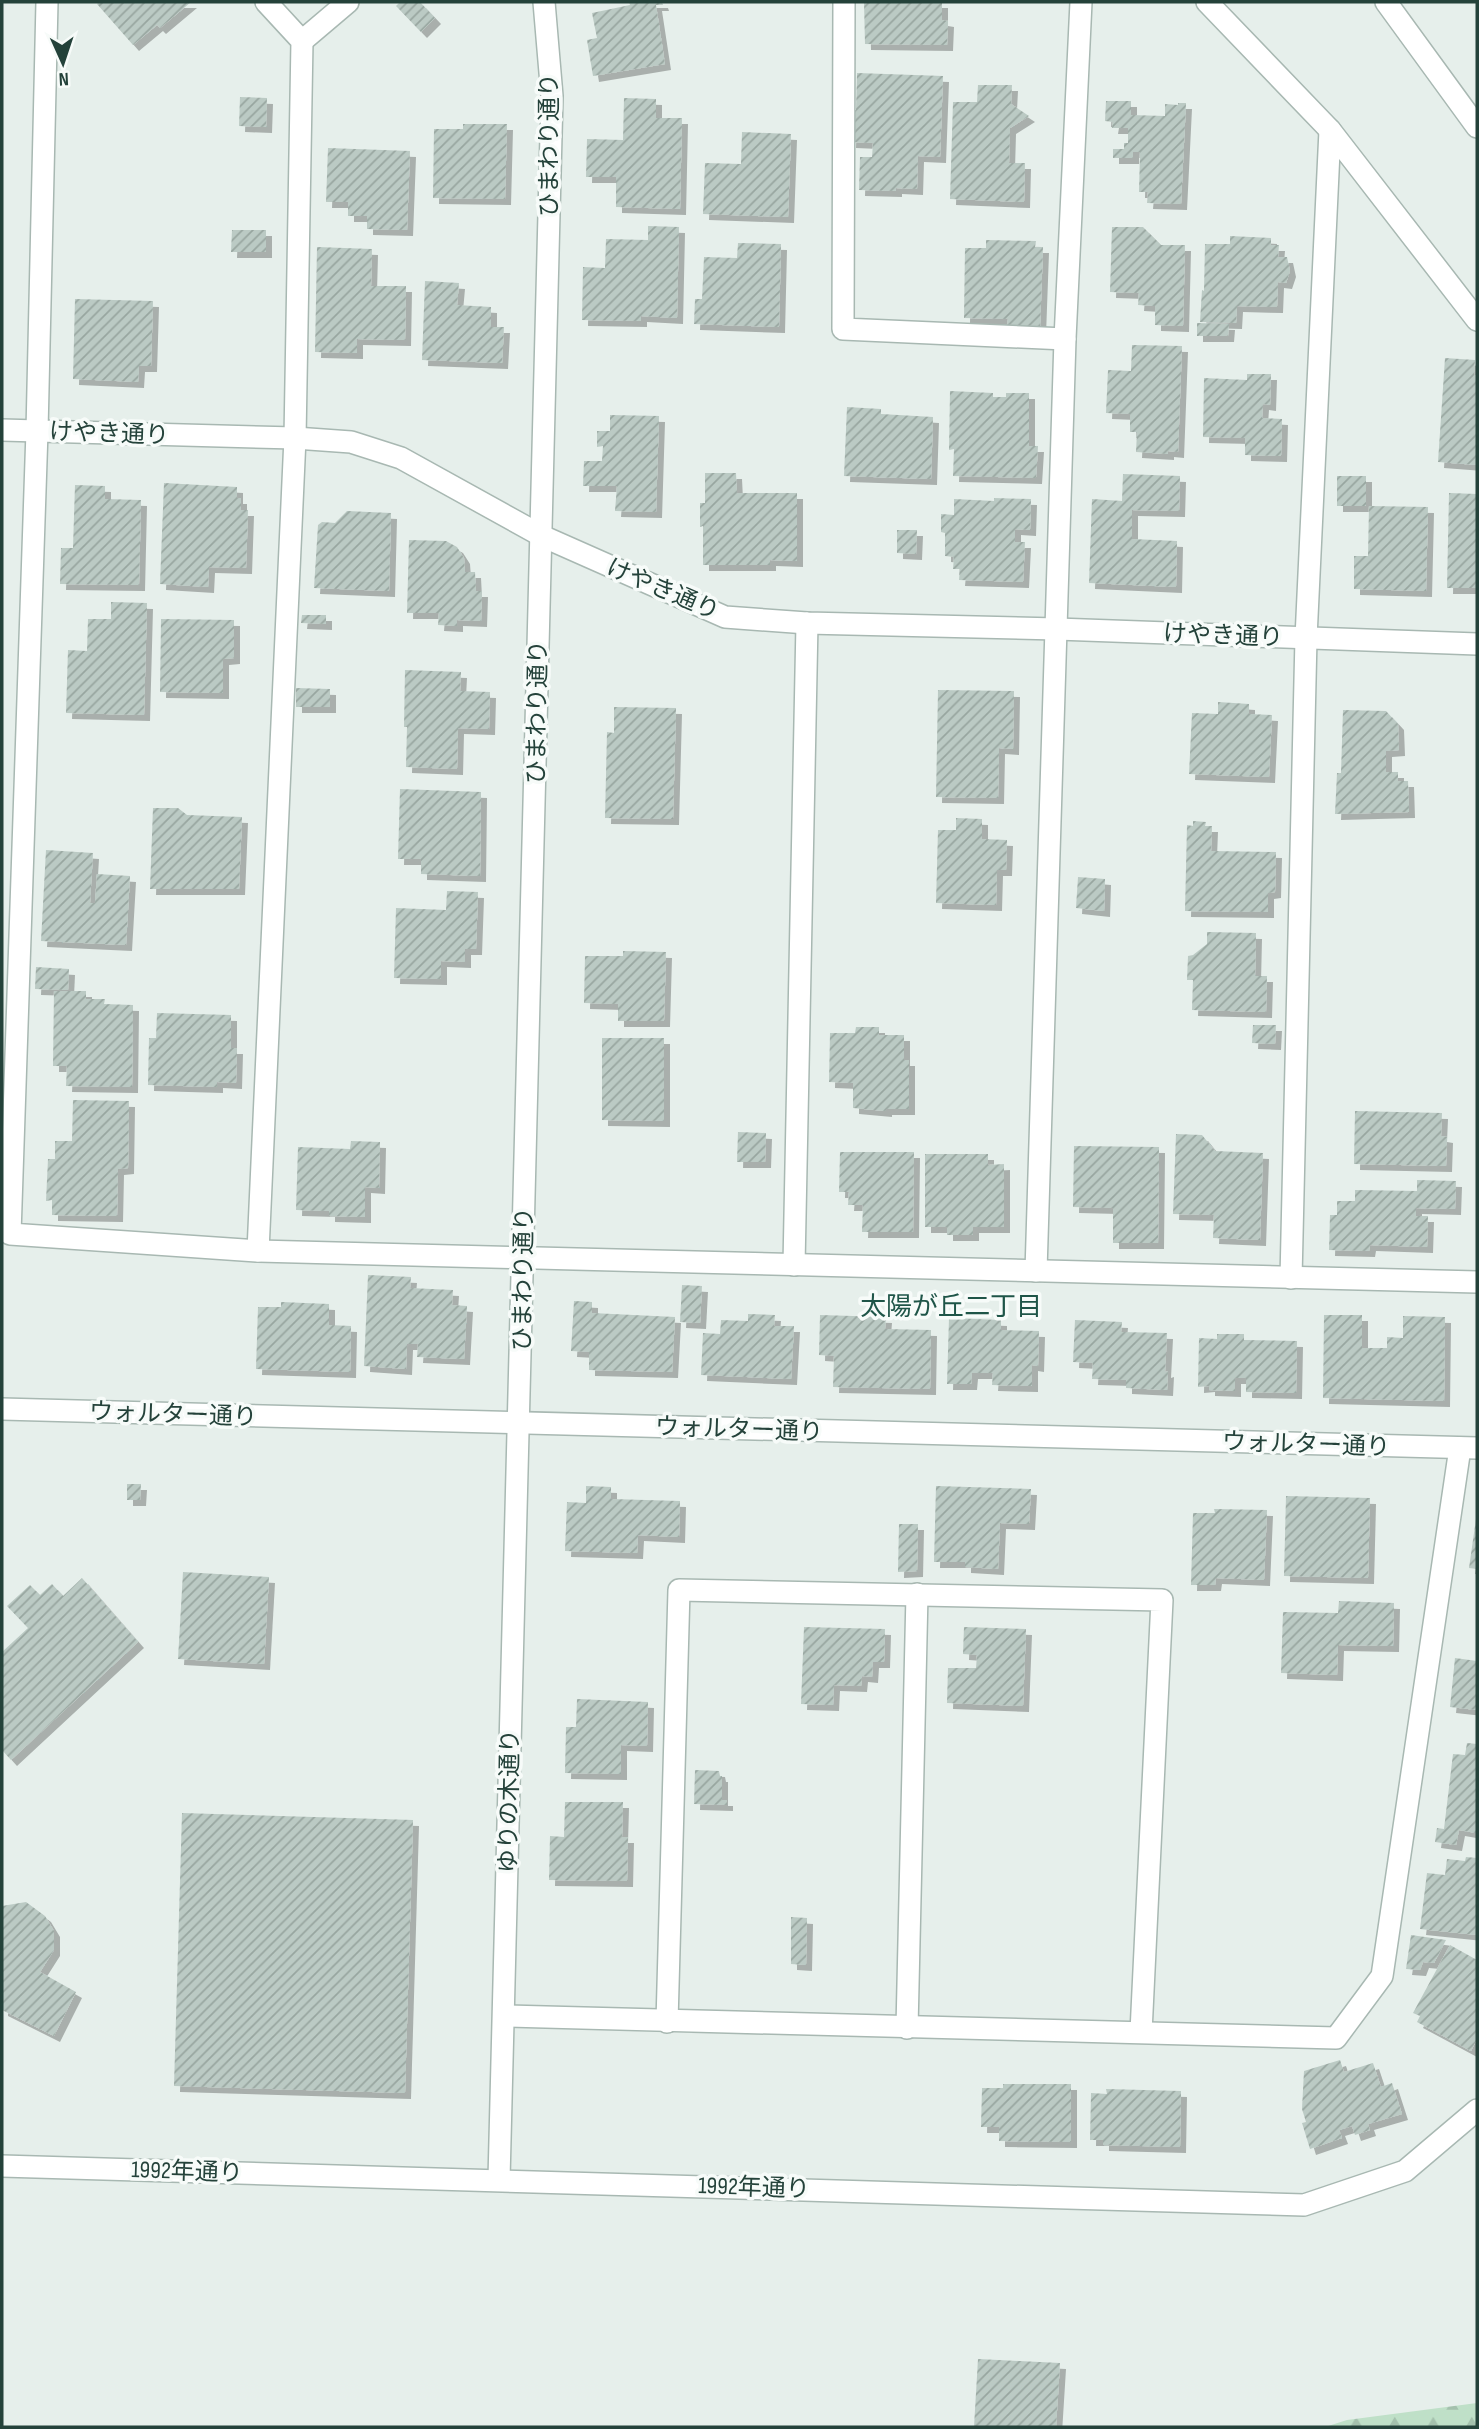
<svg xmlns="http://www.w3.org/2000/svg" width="1479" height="2429" font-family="'Sofia Sans Condensed','Noto Sans JP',sans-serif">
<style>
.forest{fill:url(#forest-firs)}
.building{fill:url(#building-hatch);filter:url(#shadow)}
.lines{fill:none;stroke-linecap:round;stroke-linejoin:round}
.minor-casing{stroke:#a8b8b2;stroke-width:24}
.minor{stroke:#fff;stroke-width:21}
.labels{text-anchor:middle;stroke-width:7;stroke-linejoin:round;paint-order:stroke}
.street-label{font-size:24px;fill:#24423a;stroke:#f7fbf9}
.neighbourhood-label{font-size:26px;fill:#1f5548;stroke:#f7fbf9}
</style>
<defs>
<pattern id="forest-firs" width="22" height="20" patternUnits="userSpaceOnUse" patternTransform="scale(1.75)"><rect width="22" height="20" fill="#bfe0c8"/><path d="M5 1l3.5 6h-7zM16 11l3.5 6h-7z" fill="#a4c1ad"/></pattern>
<pattern id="building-hatch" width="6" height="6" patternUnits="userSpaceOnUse" patternTransform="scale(1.75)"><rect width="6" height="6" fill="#bbcac4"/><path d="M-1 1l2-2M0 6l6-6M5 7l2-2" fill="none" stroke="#98a6a0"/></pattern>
<filter id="shadow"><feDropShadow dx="6" dy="6" stdDeviation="0" flood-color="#0004"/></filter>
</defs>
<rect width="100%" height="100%" fill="#e6efeb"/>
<!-- forest -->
<polygon class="forest" points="1477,2403 1477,2427 1325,2427 1347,2420"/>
<!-- building -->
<g class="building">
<polygon points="99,2 191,2 160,28 157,25 133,45 97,4"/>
<polygon points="400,2 420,2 435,18 421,32 396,6"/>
<polygon points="629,2 662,2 663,5 656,5 665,64 593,76 587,40 597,38 592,13 630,5"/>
<polygon points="864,2 942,2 942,20 948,21 947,45 865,44"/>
<polygon points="857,73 943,76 940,157 918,156 917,189 896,188 896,191 859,190 860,157 872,157 873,143 850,142 851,111 856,110"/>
<polygon points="978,85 1012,85 1011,104 1029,116 1010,128 1009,163 1025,163 1024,202 950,199 953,102 977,102"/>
<polygon points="240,97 267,98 266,127 239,126"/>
<polygon points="624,98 656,99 656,118 682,118 680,209 616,207 616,177 586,177 587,139 623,140"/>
<polygon points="1106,101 1131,101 1131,115 1165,116 1165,104 1178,105 1178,103 1186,103 1181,204 1147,203 1148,192 1139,192 1140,152 1133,152 1133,158 1113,158 1113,149 1124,149 1124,143 1128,143 1128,128 1112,128 1113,122 1105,121"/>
<polygon points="463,124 507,124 505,199 433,198 434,129 463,129"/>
<polygon points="742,132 791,134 788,217 703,214 705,163 741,164"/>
<polygon points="328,148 410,151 407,230 367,229 367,216 348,216 348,202 326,202"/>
<polygon points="648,226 679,227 677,318 641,316 641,321 582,320 583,267 605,268 606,239 648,240"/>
<polygon points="1112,227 1143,227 1161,245 1185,245 1183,326 1155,325 1155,306 1138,305 1139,293 1110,292"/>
<polygon points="232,230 266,230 266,252 231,252"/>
<polygon points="1230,236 1271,238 1271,245 1279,245 1278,257 1287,257 1290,271 1286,283 1278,282 1277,307 1237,306 1236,323 1200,322 1202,290 1204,291 1205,244 1230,244"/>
<polygon points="986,240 1036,241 1035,247 1043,247 1040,329 1007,328 1008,319 964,318 965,248 986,248"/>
<polygon points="738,243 781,244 779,327 694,324 695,299 702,299 704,257 737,258"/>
<polygon points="317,247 372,249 371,286 406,286 405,340 357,339 357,353 315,352"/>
<polygon points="425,281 459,283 457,305 491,307 491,327 504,327 502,363 422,360"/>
<polygon points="75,299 153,301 151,366 139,366 138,382 73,379"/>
<polygon points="1197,323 1229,324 1228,336 1197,336"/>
<polygon points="1132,345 1182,346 1178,452 1168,451 1168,454 1136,452 1137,432 1130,432 1130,414 1106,413 1108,370 1131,371"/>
<polygon points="1445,358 1475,360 1474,375 1477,375 1477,465 1438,462"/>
<polygon points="1247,374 1271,374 1270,405 1263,404 1262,418 1282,419 1281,456 1245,455 1245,438 1203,437 1204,378 1247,380"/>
<polygon points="950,391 993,393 993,397 1006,397 1006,393 1029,393 1029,446 1038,446 1036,478 953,476 954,449 949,450"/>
<polygon points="847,407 881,409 881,414 933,417 931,479 844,476"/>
<polygon points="610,415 659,416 656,512 615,511 617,486 583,486 584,461 602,461 603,446 597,447 597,431 610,431"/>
<polygon points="705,473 736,473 737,493 797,493 797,561 770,560 770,565 703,565 703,526 700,527 700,503 705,503"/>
<polygon points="1123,474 1180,476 1179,511 1132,510 1132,539 1177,541 1176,587 1089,583 1092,499 1122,501"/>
<rect x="1337" y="476" width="29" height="30"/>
<polygon points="164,483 237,487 237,498 241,498 241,510 248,510 246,568 209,567 208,587 160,584"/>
<polygon points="75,485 105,486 105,499 141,500 139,585 60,584 61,548 73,548"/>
<polygon points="1449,493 1477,494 1477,588 1447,588"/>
<polygon points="994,498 1031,499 1030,530 1015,529 1015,542 1025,542 1023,582 959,580 960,569 953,569 954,557 945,556 945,533 941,532 941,514 954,515 954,499 994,501"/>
<polygon points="1369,506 1428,507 1426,591 1354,589 1354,556 1368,556"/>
<polygon points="347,511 391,513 389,591 314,588 318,525 322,522 335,523"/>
<polygon points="897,530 917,530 916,554 897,553"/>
<polygon points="409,540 446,541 457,547 464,558 465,572 475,572 476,591 482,591 481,621 457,620 457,626 438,625 439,613 407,613"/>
<polygon points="111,602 147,603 144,715 66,713 68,650 87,651 88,619 111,619"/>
<polygon points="302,615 326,615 326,624 301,623"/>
<polygon points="161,619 234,620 234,658 223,659 223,693 160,692"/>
<polygon points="405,670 461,672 460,691 490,692 489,729 458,728 457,769 406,767 407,727 404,727"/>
<polygon points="296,688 330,689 330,707 296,707"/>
<polygon points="938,690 1014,691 1013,749 999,748 998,798 936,797"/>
<polygon points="1218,702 1249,704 1249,714 1272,715 1269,777 1189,774 1192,713 1218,714"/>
<polygon points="614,707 676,708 673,819 605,818 607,732 614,733"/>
<polygon points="1343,710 1386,711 1398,724 1399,750 1386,751 1386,772 1398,772 1398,781 1408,781 1409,812 1335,814 1337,773 1341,773"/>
<polygon points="400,789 481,792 480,876 421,874 421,859 398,859"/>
<polygon points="153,808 178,808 187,815 242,817 239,889 150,889"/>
<polygon points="956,818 982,819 982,839 1007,840 1006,870 997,870 996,905 936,903 938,830 956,830"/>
<polygon points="1193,821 1206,822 1205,826 1212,826 1211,851 1276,852 1275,892 1268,893 1268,912 1185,911 1187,825 1193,826"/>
<polygon points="46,850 93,853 90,903 95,903 97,874 130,876 126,945 41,941"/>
<polygon points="1078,877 1105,879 1104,911 1076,908"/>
<polygon points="447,891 478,892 476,949 465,949 465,962 441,961 441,979 394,978 396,908 446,910"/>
<polygon points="1207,932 1256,933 1255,976 1267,976 1266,1012 1192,1010 1193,980 1187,980 1188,956 1193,955 1207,944"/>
<polygon points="623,951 666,952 664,1021 618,1021 618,1004 584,1003 585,956 623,956"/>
<polygon points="36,967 69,969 68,990 35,989"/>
<polygon points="54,991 86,991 86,999 105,999 104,1004 133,1005 132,1087 66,1086 67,1066 53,1066"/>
<polygon points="157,1013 231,1015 231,1048 237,1048 236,1083 217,1082 217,1087 148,1085 149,1038 156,1038"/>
<polygon points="1253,1025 1276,1025 1275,1044 1252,1043"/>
<polygon points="856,1027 879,1027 879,1035 904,1035 904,1060 909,1060 909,1109 886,1109 886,1111 853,1108 853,1083 829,1082 830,1033 855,1033"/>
<polygon points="602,1038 664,1038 664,1121 602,1120"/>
<polygon points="73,1100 129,1101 128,1168 118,1169 117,1216 52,1215 52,1200 46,1201 48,1159 55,1159 55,1141 72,1141"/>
<polygon points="1355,1111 1442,1113 1441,1136 1447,1137 1446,1166 1354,1164"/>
<polygon points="738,1132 766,1133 765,1162 737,1162"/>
<polygon points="1176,1134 1202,1135 1215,1151 1263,1153 1260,1240 1213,1238 1214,1215 1173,1214"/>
<polygon points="351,1141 380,1142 379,1188 365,1187 365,1217 329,1216 329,1211 296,1210 298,1147 350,1149"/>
<polygon points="1074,1146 1159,1147 1158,1243 1113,1243 1113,1208 1073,1207"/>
<polygon points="840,1152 914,1152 913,1232 862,1232 863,1205 848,1205 849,1192 839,1192"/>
<polygon points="925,1154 988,1154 988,1165 1004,1164 1004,1227 973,1227 973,1235 947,1235 947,1227 925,1227"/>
<polygon points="1417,1180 1456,1181 1455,1209 1416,1208 1416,1216 1428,1216 1427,1247 1370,1245 1369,1251 1329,1250 1330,1215 1337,1215 1337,1201 1355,1201 1355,1190 1417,1191"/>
<polygon points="368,1275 411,1277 410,1288 453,1290 452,1305 467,1306 464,1359 417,1357 418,1344 407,1344 406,1369 364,1366"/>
<polygon points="682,1285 702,1286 700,1323 680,1322"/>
<polygon points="574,1301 592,1302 592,1313 675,1317 672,1372 589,1370 589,1352 571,1351"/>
<polygon points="281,1302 329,1304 329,1325 351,1326 350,1372 256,1369 258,1307 281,1307"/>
<polygon points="748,1314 775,1315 774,1326 794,1326 791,1379 701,1375 703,1333 720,1334 721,1320 748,1321"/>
<polygon points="820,1315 886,1317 885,1329 931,1330 930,1389 833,1387 834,1356 819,1355"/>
<polygon points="1324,1315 1362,1315 1362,1348 1387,1348 1387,1337 1403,1338 1403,1316 1445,1317 1444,1401 1323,1398"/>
<polygon points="949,1318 1001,1320 1001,1330 1039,1331 1038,1366 1032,1365 1032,1386 992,1385 993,1373 972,1373 971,1384 947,1384"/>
<polygon points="1075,1320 1122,1322 1121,1332 1167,1333 1165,1372 1168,1371 1167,1390 1126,1388 1126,1380 1092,1379 1093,1363 1073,1362"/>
<polygon points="1217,1334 1244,1334 1244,1340 1297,1341 1296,1393 1246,1392 1246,1378 1235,1378 1235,1391 1209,1390 1209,1386 1198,1387 1199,1338 1217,1339"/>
<polygon points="127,1484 141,1484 140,1500 127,1500"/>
<polygon points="586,1486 611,1487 611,1499 680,1501 679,1537 638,1535 637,1553 565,1551 567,1502 586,1503"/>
<polygon points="936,1486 1031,1489 1029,1524 1000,1523 998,1569 965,1567 965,1562 934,1562"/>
<polygon points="1286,1496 1370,1498 1368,1578 1284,1576"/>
<polygon points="1214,1509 1267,1510 1264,1580 1216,1578 1215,1585 1191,1585 1193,1513 1215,1513"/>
<polygon points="1476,1519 1477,1519 1477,1569 1469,1568"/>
<polygon points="899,1524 918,1524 917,1571 898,1572"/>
<polygon points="183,1572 269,1577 264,1664 178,1659"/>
<polygon points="82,1578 138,1642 11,1760 2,1750 2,1652 28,1628 7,1606 30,1585 40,1595 52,1584 63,1596"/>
<polygon points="1339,1601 1394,1603 1393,1646 1338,1645 1337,1675 1281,1673 1283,1612 1338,1613"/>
<polygon points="804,1627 885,1629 884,1662 873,1662 872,1677 862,1676 861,1686 834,1685 833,1705 801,1704"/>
<polygon points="964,1627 1026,1629 1023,1706 947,1703 948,1668 976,1668 977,1655 963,1654"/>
<polygon points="1455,1658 1477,1661 1477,1710 1450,1707"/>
<polygon points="577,1699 648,1702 647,1746 621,1745 621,1774 565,1773 566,1727 576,1727"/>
<polygon points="1467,1743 1477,1744 1476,1833 1459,1830 1456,1845 1435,1842 1437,1828 1444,1829 1453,1754 1465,1755"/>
<polygon points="695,1770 719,1771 720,1776 722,1776 722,1800 727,1800 727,1805 694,1804"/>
<polygon points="565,1802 623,1802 622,1837 628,1837 627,1881 549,1880 550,1836 564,1837"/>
<polygon points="182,1813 413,1820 405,2093 174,2086"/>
<polygon points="1466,1857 1477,1858 1477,1935 1420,1929 1427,1873 1445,1875 1447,1859 1465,1861"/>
<polygon points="26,1902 45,1916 54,1931 54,1950 40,1972 76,1992 54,2036 2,2010 2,1906"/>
<polygon points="791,1917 807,1918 806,1965 791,1964"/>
<polygon points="1411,1935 1446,1940 1434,1963 1423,1962 1420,1970 1406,1969"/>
<polygon points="1450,1945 1477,1960 1477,2039 1471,2051 1417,2022 1420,2016 1413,2013"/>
<polygon points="1340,2060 1344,2072 1373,2063 1381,2087 1392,2083 1402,2114 1368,2124 1370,2130 1355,2135 1352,2126 1339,2130 1342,2138 1310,2149 1302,2123 1306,2122 1302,2109 1304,2071"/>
<polygon points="1003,2084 1071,2084 1071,2142 999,2141 999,2127 981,2127 982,2088 1003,2088"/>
<polygon points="1106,2089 1181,2091 1180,2147 1103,2145 1103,2140 1090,2140 1091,2093 1107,2094"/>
<polygon points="978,2359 1060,2363 1056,2427 974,2427"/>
</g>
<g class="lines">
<defs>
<g id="minor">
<polyline points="47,2 37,431 10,1234 258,1251 1477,1282"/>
<polyline points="844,2 843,329 1065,339"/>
<polyline points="1207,2 1330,130 1477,320"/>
<polyline points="1386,2 1477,127"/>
<polyline points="302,41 348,2"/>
<polyline points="2,430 295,438 351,442 401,458 542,536 725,617 807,623 1057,629 1477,644"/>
<polyline points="258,1251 295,438 302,41 266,2"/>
<polyline points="794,1265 807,623"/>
<polyline points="1036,1271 1065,339 1081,2"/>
<polyline points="1291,1278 1306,638 1330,130"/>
<polyline points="2,1409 1477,1448"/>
<polyline points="504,2016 1336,2038 1382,1976 1460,1448"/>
<polyline points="667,2022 679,1590 1162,1600 1141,2032"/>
<polyline points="907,2028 917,1594"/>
<polyline points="2,2166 1304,2205 1405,2171 1477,2110"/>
<polyline points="499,2179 552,96 544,2"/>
</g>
</defs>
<!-- minor casing -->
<use href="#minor" class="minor-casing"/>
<!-- minor -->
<use href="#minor" class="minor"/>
</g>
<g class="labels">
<!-- street labels -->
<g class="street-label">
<text transform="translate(549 145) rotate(-90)" y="8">ひまわり通り</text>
<text transform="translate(109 433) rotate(2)" y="8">けやき通り</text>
<text transform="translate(663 589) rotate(23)" y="8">けやき通り</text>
<text transform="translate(1223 635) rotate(2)" y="8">けやき通り</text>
<text transform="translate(537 712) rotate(-89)" y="8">ひまわり通り</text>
<text transform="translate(523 1279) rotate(-89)" y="8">ひまわり通り</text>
<text transform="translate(173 1414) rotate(2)" y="8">ウォルター通り</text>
<text transform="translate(739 1429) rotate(2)" y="8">ウォルター通り</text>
<text transform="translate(1306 1444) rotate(2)" y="8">ウォルター通り</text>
<text transform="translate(509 1801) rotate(-89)" y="8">ゆりの木通り</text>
<text transform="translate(187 2171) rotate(2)" y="8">1992年通り</text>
<text transform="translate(754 2187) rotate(2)" y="8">1992年通り</text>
</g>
<!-- neighbourhood labels -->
<g class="neighbourhood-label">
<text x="951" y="1315">太陽が丘二丁目</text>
</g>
</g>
<!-- border -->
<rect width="1479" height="2429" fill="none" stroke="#24423a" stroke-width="7"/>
<!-- north arrow -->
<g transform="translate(63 63) rotate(177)" stroke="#f7fbf9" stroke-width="5" paint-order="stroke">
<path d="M0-5L12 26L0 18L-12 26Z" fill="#24423a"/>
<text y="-10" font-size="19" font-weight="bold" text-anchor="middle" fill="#24423a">N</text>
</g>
</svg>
